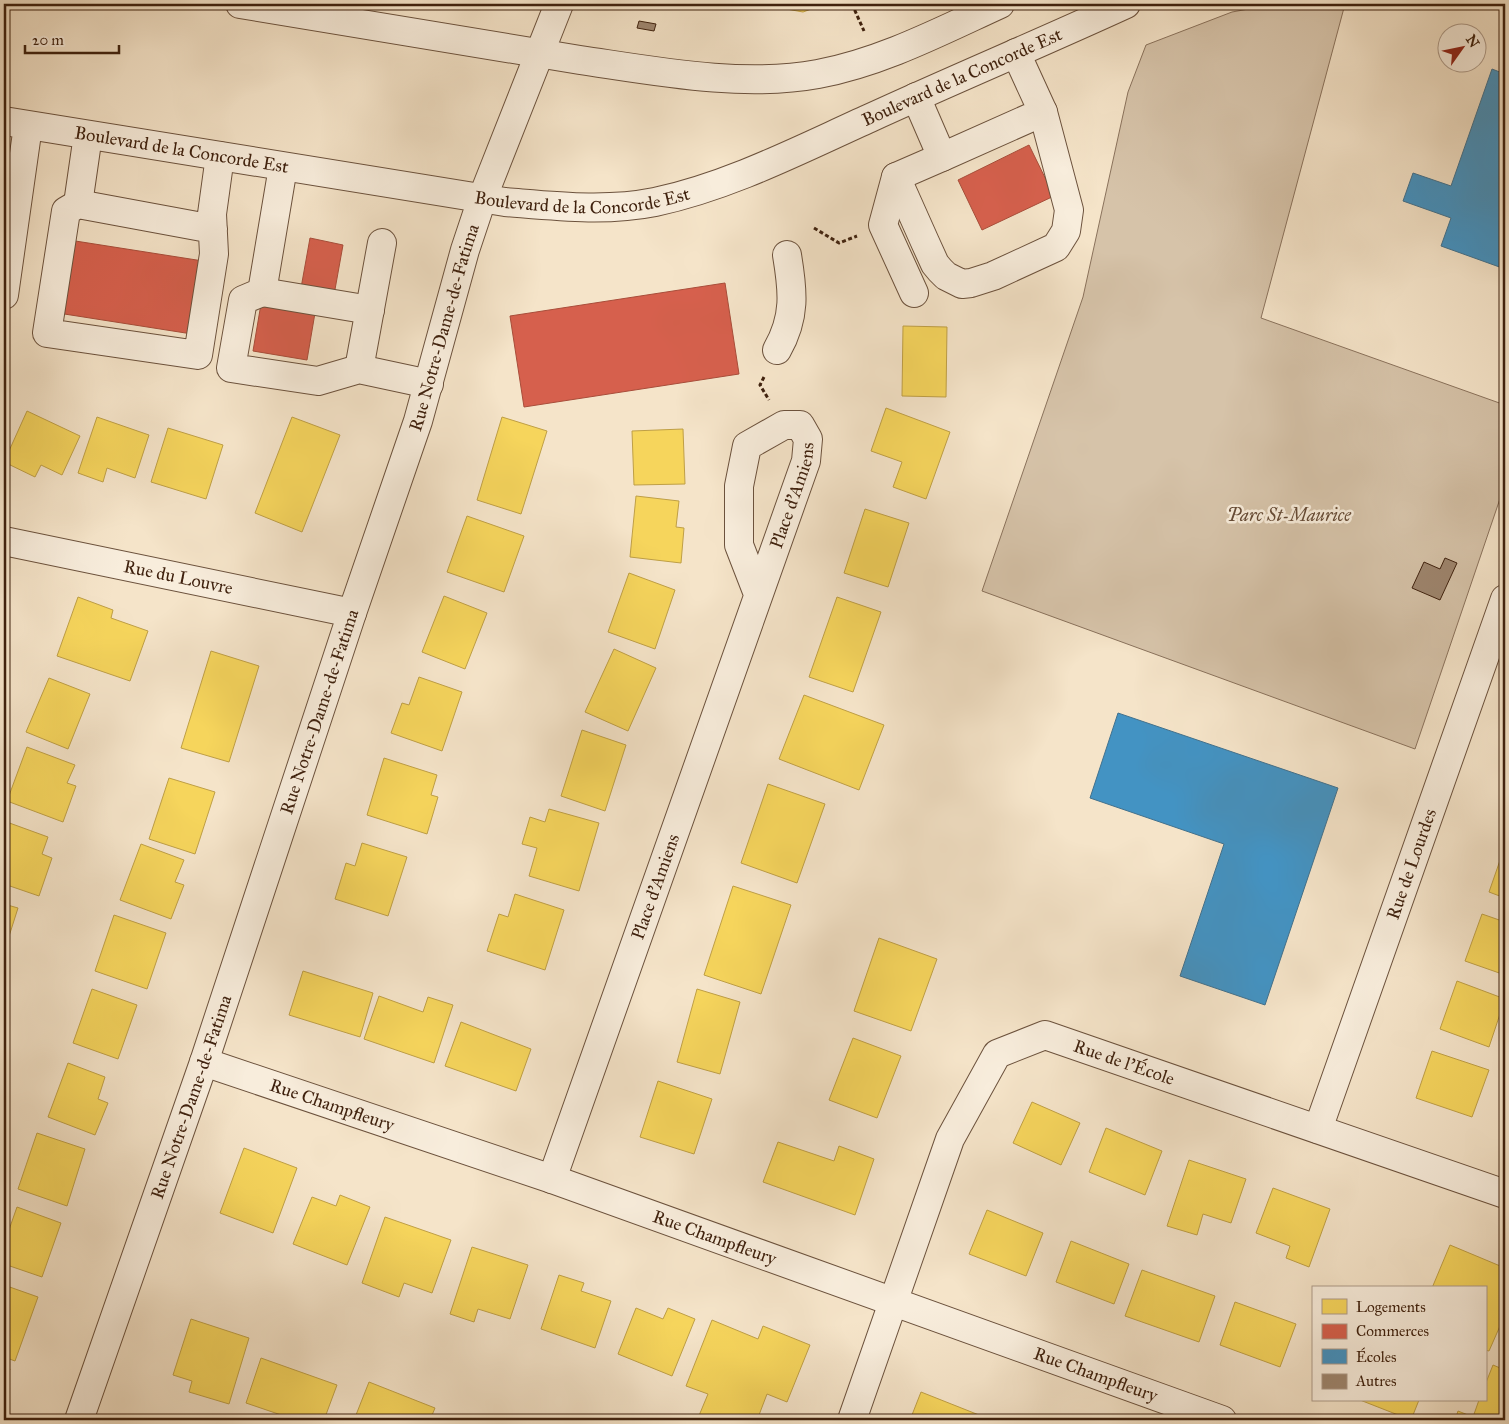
<svg xmlns="http://www.w3.org/2000/svg" width="1509" height="1424" font-family="'IM FELL Great Primer',serif">
<style>
.green{fill:#d6c3a9;stroke:#8a725c}
.homes{fill:#f6d55c;stroke:#bf9f45}
.shops{fill:#d6604d;stroke:#a94d3a}
.schools{fill:#4393c3;stroke:#42718d}
.building{fill:#9e866f;stroke:#3f210e}
.lines{fill:none;stroke-linecap:round;stroke-linejoin:round}
.minor-casing{stroke:#6c523d;stroke-width:30}
.path{stroke:#3f210e;stroke-width:3;stroke-dasharray:4 2.5;stroke-linecap:butt}
.minor{stroke:#f8eddc;stroke-width:28}
.labels{text-anchor:middle;stroke-width:5;stroke-linejoin:round;paint-order:stroke}
.street-label{font-size:18px;fill:#3f210e;stroke:#f8eddc}
.park-label{font-size:18px;font-style:italic;fill:#654a35;stroke:#f8eddc}
</style>
<rect width="100%" height="100%" fill="#f5e4c9"/>
<filter id="stains"><feTurbulence type="fractalNoise" baseFrequency=".004" numOctaves="4"/><feColorMatrix values="0 0 0 0 .2 0 0 0 0 .09 0 0 0 0 .02 0 0 0 .5 -.17"/></filter>
<radialGradient id="worn" r=".72"><stop offset=".6" stop-color="#630" stop-opacity="0"/><stop offset="1" stop-color="#630" stop-opacity=".3"/></radialGradient>
<!-- green -->
<polygon class="green" points="1276,4 1345,4 1261,318 1505,405 1505,484 1415,749 982,591 1083,297 1128,92 1146,45 1232,12"/>
<!-- homes -->
<g class="homes">
<polygon points="759,4 825,4 803,12"/>
<polygon points="903,326 947,327 946,397 902,396"/>
<polygon points="886,408 950,432 926,499 893,487 902,462 871,451"/>
<polygon points="27,411 80,436 62,475 41,465 35,477 4,462"/>
<polygon points="97,417 149,435 135,478 107,468 103,482 78,473"/>
<polygon points="292,417 340,435 302,532 255,513"/>
<polygon points="502,417 547,431 521,514 477,500"/>
<polygon points="168,428 223,445 206,499 151,482"/>
<polygon points="683,429 685,484 634,485 632,431"/>
<polygon points="636,496 679,501 676,527 684,528 681,563 630,557"/>
<polygon points="865,509 909,523 888,587 844,573"/>
<polygon points="467,516 524,536 504,592 447,572"/>
<polygon points="629,573 675,590 655,649 608,632"/>
<polygon points="444,596 487,613 465,669 422,652"/>
<polygon points="78,597 113,610 111,618 148,631 130,681 57,656"/>
<polygon points="837,597 881,612 853,692 809,677"/>
<polygon points="614,649 656,668 628,731 585,712"/>
<polygon points="211,651 259,666 229,762 181,748"/>
<polygon points="419,677 462,692 442,751 391,733 402,703 409,705"/>
<polygon points="49,678 90,694 68,749 26,732"/>
<polygon points="804,695 884,725 859,790 779,759"/>
<polygon points="582,730 626,745 605,811 561,796"/>
<polygon points="27,747 75,765 67,783 76,786 63,822 7,801"/>
<polygon points="384,758 437,775 431,795 438,797 427,834 367,815"/>
<polygon points="169,778 215,792 195,854 149,839"/>
<polygon points="768,784 825,804 797,883 741,863"/>
<polygon points="549,809 599,823 579,891 529,876 537,848 522,844 530,817 545,822"/>
<polygon points="4,821 48,837 42,854 52,858 39,896 4,884"/>
<polygon points="362,843 407,857 388,916 335,899 346,863 355,866"/>
<polygon points="141,844 184,860 175,882 184,885 171,919 120,900"/>
<polygon points="1505,846 1505,898 1489,892"/>
<polygon points="733,886 791,905 761,994 704,975"/>
<polygon points="515,894 564,910 545,970 487,951 499,914 508,917"/>
<polygon points="4,904 18,908 4,952"/>
<polygon points="1482,914 1505,922 1505,975 1465,961"/>
<polygon points="114,915 166,933 147,989 95,971"/>
<polygon points="879,938 937,959 911,1031 854,1011"/>
<polygon points="303,971 373,993 360,1037 289,1015"/>
<polygon points="1457,981 1505,999 1489,1047 1440,1029"/>
<polygon points="92,989 137,1005 118,1059 73,1043"/>
<polygon points="697,989 740,1002 720,1074 677,1062"/>
<polygon points="379,996 423,1012 428,997 453,1005 434,1063 364,1039"/>
<polygon points="461,1022 531,1049 516,1091 445,1066"/>
<polygon points="853,1038 901,1056 877,1118 829,1100"/>
<polygon points="1432,1051 1489,1070 1472,1117 1416,1098"/>
<polygon points="68,1063 105,1077 98,1099 108,1103 95,1135 48,1117"/>
<polygon points="658,1081 712,1099 694,1154 640,1137"/>
<polygon points="1032,1102 1080,1123 1061,1165 1013,1143"/>
<polygon points="1106,1128 1162,1151 1145,1195 1089,1172"/>
<polygon points="37,1133 85,1149 67,1206 18,1189"/>
<polygon points="778,1142 834,1161 839,1146 874,1159 855,1215 763,1182"/>
<polygon points="244,1148 297,1168 273,1233 220,1213"/>
<polygon points="1189,1160 1246,1179 1231,1223 1203,1214 1197,1235 1167,1226"/>
<polygon points="1273,1188 1330,1209 1309,1267 1286,1258 1290,1246 1256,1233"/>
<polygon points="340,1195 370,1207 347,1265 293,1244 312,1197 336,1206"/>
<polygon points="17,1207 61,1223 42,1277 4,1264 4,1244"/>
<polygon points="987,1210 1043,1233 1026,1276 969,1254"/>
<polygon points="385,1217 451,1240 432,1293 404,1283 399,1297 362,1283"/>
<polygon points="1071,1241 1129,1264 1114,1304 1056,1282"/>
<polygon points="1450,1245 1505,1268 1505,1328 1500,1326 1489,1351 1485,1350 1485,1288 1432,1288"/>
<polygon points="472,1247 528,1265 510,1319 478,1309 474,1322 450,1314"/>
<polygon points="1142,1270 1215,1296 1199,1342 1125,1316"/>
<polygon points="559,1275 584,1283 581,1291 611,1301 595,1348 541,1329"/>
<polygon points="4,1285 38,1297 15,1361 4,1357"/>
<polygon points="1235,1302 1296,1324 1280,1367 1220,1345"/>
<polygon points="636,1308 663,1319 668,1308 695,1319 672,1376 618,1354"/>
<polygon points="191,1319 249,1338 229,1404 189,1392 192,1381 173,1375"/>
<polygon points="712,1320 758,1339 763,1326 810,1345 787,1402 767,1394 759,1415 772,1420 704,1420 698,1418 708,1394 686,1386"/>
<polygon points="261,1358 337,1385 324,1420 289,1420 290,1418 246,1403"/>
<polygon points="1493,1365 1505,1370 1505,1420 1455,1420 1458,1411 1473,1417 1479,1400 1485,1400 1485,1385"/>
<polygon points="4,1366 10,1369 4,1386"/>
<polygon points="369,1382 435,1408 430,1420 354,1420"/>
<polygon points="921,1392 979,1415 977,1420 910,1420"/>
<polygon points="1360,1400 1419,1400 1411,1420"/>
</g>
<!-- shops -->
<g class="shops">
<polygon points="1029,145 1054,196 982,230 958,180"/>
<polygon points="310,238 343,245 334,295 301,288"/>
<polygon points="69,240 203,261 192,334 58,313"/>
<polygon points="725,283 739,374 524,407 510,316"/>
<polygon points="262,298 316,307 307,360 253,351"/>
</g>
<!-- schools -->
<g class="schools">
<polygon points="1492,69 1505,74 1505,269 1441,246 1451,218 1403,201 1413,173 1451,186"/>
<polygon points="1118,713 1338,788 1265,1005 1180,976 1224,844 1090,798"/>
</g>
<!-- building -->
<g class="building">
<polygon points="639,21 656,24 654,31 637,28"/>
<polygon points="1445,558 1457,563 1440,600 1412,588 1424,562 1440,569"/>
</g>
<g class="lines">
<defs>
<g id="minor">
<path d="M240 4C353 23 466 42 580 60 655 71 743 88 818 74 882 62 941 31 1000 4"/>
<polyline points="916,97 942,157 1043,112 1016,53"/>
<path id="s1" d="M4 121 505 202C555 206 605 212 655 202 730 186 801 149 870 118 955 79 1041 43 1126 4"/>
<polyline points="283,167 262,292 243,300 231,368 318,381 359,369 429,384"/>
<polyline points="896,177 925,242 935,264 940,270 946,276 962,284 971,283 993,276 1056,247 1066,231 1069,210 1043,112"/>
<polyline points="78,204 88,135"/>
<polyline points="213,229 78,204 66,211 47,333 198,355 214,254 212,214 220,156"/>
<polyline points="262,292 370,310"/>
<polyline points="914,293 883,225 896,177 942,157"/>
<polyline points="4,295 28,126"/>
<path d="M777 350C796 317 793 291 787 255"/>
<polyline points="359,369 382,243"/>
<path id="s2" d="M4 541 352 613"/>
<path id="s3" d="M204 1062 552 1179 1222 1420"/>
<path id="s4" d="M1318 1129 1505 599"/>
<path id="s5" d="M552 1179 806 461 808 439 800 425H784L747 446 739 486V545L758 594"/>
<path id="s6" d="M79 1420 204 1062 352 613 418 421 465 250 482 199 559 4"/>
<path id="s7" d="M852 1420 950 1139 997 1054 1045 1035 1505 1194"/>
</g>
</defs>
<!-- minor casing -->
<use href="#minor" class="minor-casing"/>
<!-- path -->
<g class="path">
<polyline points="852,4 864,31"/>
<polyline points="814,228 839,243 857,236"/>
<polyline points="764,377 760,385 769,400"/>
</g>
<!-- minor -->
<use href="#minor" class="minor"/>
</g>
<g class="labels">
<!-- street labels -->
<g class="street-label">
<text dy="6" stroke="none"><textPath href="#s1" startOffset="990">Boulevard de la Concorde Est</textPath></text>
<text dy="6" stroke="none"><textPath href="#s1" startOffset="180">Boulevard de la Concorde Est</textPath></text>
<text dy="6" stroke="none"><textPath href="#s1" startOffset="585">Boulevard de la Concorde Est</textPath></text>
<text dy="6" stroke="none"><textPath href="#s6" startOffset="1152">Rue Notre-Dame-de-Fatima</textPath></text>
<text dy="6" stroke="none"><textPath href="#s5" startOffset="725">Place d'Amiens</textPath></text>
<text dy="6" stroke="none"><textPath href="#s2" startOffset="178">Rue du Louvre</textPath></text>
<text dy="6" stroke="none"><textPath href="#s6" startOffset="748">Rue Notre-Dame-de-Fatima</textPath></text>
<text dy="6" stroke="none"><textPath href="#s4" startOffset="281">Rue de Lourdes</textPath></text>
<text dy="6" stroke="none"><textPath href="#s5" startOffset="310">Place d'Amiens</textPath></text>
<text dy="6" stroke="none"><textPath href="#s7" startOffset="530">Rue de l'École</textPath></text>
<text dy="6" stroke="none"><textPath href="#s6" startOffset="342">Rue Notre-Dame-de-Fatima</textPath></text>
<text dy="6" stroke="none"><textPath href="#s3" startOffset="135">Rue Champfleury</textPath></text>
<text dy="6" stroke="none"><textPath href="#s3" startOffset="540">Rue Champfleury</textPath></text>
<text dy="6" stroke="none"><textPath href="#s3" startOffset="945">Rue Champfleury</textPath></text>
</g>
<!-- park labels -->
<g class="park-label">
<text x="1289" y="521">Parc St-Maurice</text>
</g>
</g>
<!-- margin -->
<rect width="1509" height="1424" fill="none" stroke="#f5e4c9" stroke-width="20"/>
<rect x="5" y="5" width="1499" height="1414" fill="none" stroke="#3f210e" stroke-width="2.5"/>
<rect x="10" y="10" width="1489" height="1404" fill="none" stroke="#3f210e"/>
<!-- legend -->
<rect x="1312" y="1286" width="175" height="115" fill="#f8eddc" stroke="#ae9b8a"/>
<rect x="1322" y="1299" width="25" height="15" fill="#f6d55c" stroke="#ae9b8a"/>
<text x="1356" y="1312" font-size="15" fill="#3f210e">Logements</text>
<rect x="1322" y="1324" width="25" height="15" fill="#d6604d" stroke="#ae9b8a"/>
<text x="1356" y="1336" font-size="15" fill="#3f210e">Commerces</text>
<rect x="1322" y="1349" width="25" height="15" fill="#4393c3" stroke="#ae9b8a"/>
<text x="1356" y="1362" font-size="15" fill="#3f210e">Écoles</text>
<rect x="1322" y="1374" width="25" height="15" fill="#9e866f" stroke="#ae9b8a"/>
<text x="1356" y="1386" font-size="15" fill="#3f210e">Autres</text>
<!-- north arrow -->
<g transform="translate(1462 48) rotate(57)"><circle r="24" fill="#f8eddc" stroke="#ae9b8a"/>
<path d="M0-4L9 19L0 12L-9 19Z" fill="#8f2418"/>
<text y="-8" font-size="14" font-weight="bold" text-anchor="middle" fill="#3f210e">N</text>
</g>
<!-- scale -->
<path d="M25 45v8h94v-8" fill="none" stroke="#3f210e" stroke-width="2.5"/>
<text x="32" y="45" font-size="15" fill="#3f210e" stroke="#f8eddc" stroke-width="4" paint-order="stroke">20 m</text>
<rect width="100%" height="100%" filter="url(#stains)"/>
<rect width="100%" height="100%" fill="url(#worn)"/>
</svg>
